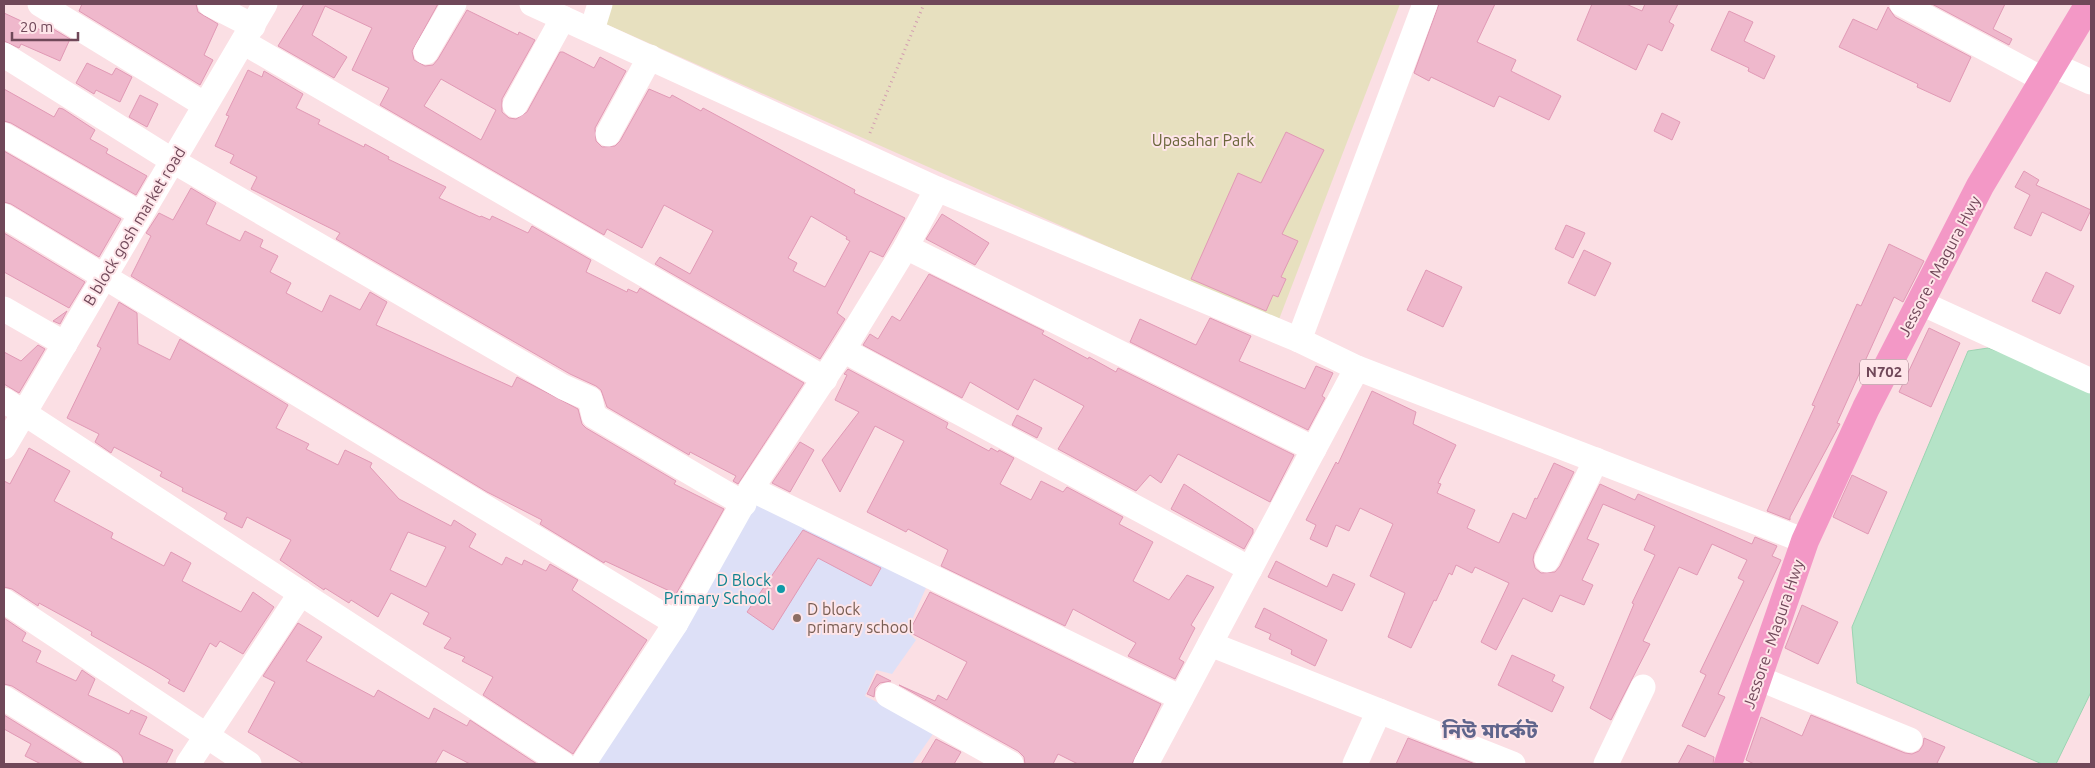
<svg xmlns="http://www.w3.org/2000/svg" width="2095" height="768" font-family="Ubuntu,'Noto Sans Bengali',sans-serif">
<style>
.education{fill:#dde0f7}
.green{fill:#e7e0bf}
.water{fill:#b5e3c7;stroke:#9cd4b2}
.building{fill:#efb8cc;stroke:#e199b5;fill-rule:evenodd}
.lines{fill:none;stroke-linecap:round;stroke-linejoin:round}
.path{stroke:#d39cb1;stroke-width:3;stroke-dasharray:1 4;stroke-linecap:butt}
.minor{stroke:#fff;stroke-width:25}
.highway{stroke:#f398c6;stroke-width:28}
.culture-dot{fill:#0f9aa8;stroke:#fee5e9;stroke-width:2}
.education-dot{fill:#8d6e63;stroke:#fee5e9;stroke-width:2}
.labels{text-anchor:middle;stroke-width:4;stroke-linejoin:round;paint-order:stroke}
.shield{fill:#fee5e9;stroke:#9b7784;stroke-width:1}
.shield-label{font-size:15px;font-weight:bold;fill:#704859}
.park-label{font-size:16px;fill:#6b673b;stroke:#fee5e9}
.street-label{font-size:16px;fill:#704859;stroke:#fee5e9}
.culture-label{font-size:16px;fill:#0d838f;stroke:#fee5e9;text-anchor:end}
.education-label{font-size:16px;fill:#785e54;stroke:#fee5e9;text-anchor:start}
.district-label{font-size:21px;font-weight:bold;fill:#60658c;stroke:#fee5e9}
</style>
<rect width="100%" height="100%" fill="#fbdfe4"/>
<!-- education -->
<polygon class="education" points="759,493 929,581 907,631 916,640 892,674 876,670 865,696 935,731 912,764 583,764"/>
<!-- green -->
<polygon class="green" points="593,4 1400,4 1278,322 590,17"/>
<!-- water -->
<polygon class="water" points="1988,348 2091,384 2091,692 2056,764 2042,764 1857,683 1852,627 1968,351"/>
<!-- building -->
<g class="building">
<polygon points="82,4 196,4 198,12 218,24 204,55 213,60 200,85 79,11"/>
<path d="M304 4H438L412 51 414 60 425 66 433 65 438 59 467 10 518 35 519 32 535 40 502 99V112L509 118 516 119 527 112 560 52H563L594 68 600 57 626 71 595 128 596 141 602 147 615 146 620 141 649 89 670 98 672 95 701 111 703 108 855 190 854 193 905 218 883 257 870 251 837 313 845 319 820 359 655 264 660 257 690 274 713 231 664 205 642 248 607 229 604 235 380 105 389 88 352 70 372 28 325 6 312 35 347 57 334 78 278 46ZM441 79 496 110 481 140 424 106ZM811 216 847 237 846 239 850 241 825 287 793 271 797 263 788 258Z"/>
<polygon points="1439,4 1495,4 1477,42 1516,60 1511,71 1561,96 1549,120 1499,96 1494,107 1431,77 1429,81 1414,73"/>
<polygon points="1592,4 1626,4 1642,11 1645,4 1678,4 1669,22 1674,25 1662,51 1648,44 1636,70 1577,40"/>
<polygon points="1932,4 2005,4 1993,29 2012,39 2009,45"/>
<polygon points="1888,7 1895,17 1971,57 1950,102 1917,87 1918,84 1839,47 1853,19 1877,30"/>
<polygon points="1729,11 1753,22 1744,41 1775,56 1764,79 1748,71 1749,68 1711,50"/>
<polygon points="4,13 47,33 50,27 70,39 60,61 21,44 19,48 4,41"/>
<polygon points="87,63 112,75 116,68 132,77 120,102 96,90 94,94 76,83"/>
<polygon points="248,70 262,77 264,71 303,94 296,108 320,120 318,124 364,147 365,144 389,157 388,159 446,187 439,198 480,217 481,216 490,220 492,216 528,233 532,226 591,260 586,272 627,292 628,289 637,293 640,288 804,383 738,484 733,481 736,476 690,452 689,455 607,407 601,390 596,386 570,374 336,239 340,233 251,189 257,177 230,163 234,155 215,146 229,116 226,115"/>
<polygon points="4,89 54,117 59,108 63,109 95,130 90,139 108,149 106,153 147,176 136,195 11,123 4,121"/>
<polygon points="140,95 158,104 147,127 129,117"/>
<polygon points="1662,113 1680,122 1672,140 1654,131"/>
<polygon points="1286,132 1324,150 1282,234 1298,241 1281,277 1286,279 1278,297 1273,295 1266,311 1191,279 1238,173 1261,183"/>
<polygon points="4,151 121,219 99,257 11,204 4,202"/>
<polygon points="2024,171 2039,180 2036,185 2091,210 2081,231 2042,212 2031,236 2014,228 2030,195 2015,187"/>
<polygon points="191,188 216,203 206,224 240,241 245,231 263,240 260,247 278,256 270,272 291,283 286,293 322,312 330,295 360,310 370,292 387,302 376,325 512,387 517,377 578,409 582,424 586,428 676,481 674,484 724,509 676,594 605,561 604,563 540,524 542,520 487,492 131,276 151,236 146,233 159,213 173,220"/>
<polygon points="942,214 989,243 975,265 926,239"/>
<polygon points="1566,225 1585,233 1573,258 1555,249"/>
<polygon points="4,233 85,282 69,308 4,272"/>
<polygon points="1889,244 1924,261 1903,302 1894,297 1837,423 1840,424 1790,517 1790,520 1767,511 1815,406 1812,405 1857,304 1861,306"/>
<polygon points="1584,250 1611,263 1595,296 1568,283"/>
<polygon points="1426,270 1462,287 1443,327 1407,310"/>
<polygon points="2046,272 2074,286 2060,314 2032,301"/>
<polygon points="929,274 1044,331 1042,334 1088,359 1089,357 1116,372 1118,368 1294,455 1270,502 1178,454 1161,483 1150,475 1136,491 1058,449 1084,406 1034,379 1018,410 970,382 962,398 863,345 870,334 878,339 892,316 900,321"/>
<path d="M119 302 137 313 138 344 170 360 180 339 288 405 276 428 309 444 306 449 338 465 345 450 372 463 370 467 399 499 451 526 454 520 476 534 469 547 502 565 506 557 522 565 524 560 546 571 550 564 578 580 572 590 647 640 573 754 483 695 493 677 462 661 465 657 444 648 451 638 423 624 429 613 391 593 378 617 351 600 349 603 325 588 324 590 280 560 291 540 247 517 242 528 224 519 227 513 182 491 183 488 160 476 162 472 114 447 111 453 95 442 99 434 67 418 101 348 97 346ZM408 532 446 547 426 587 390 570Z"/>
<polygon points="67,311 60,324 53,321"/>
<polygon points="1210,318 1251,336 1239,361 1305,389 1316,366 1333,373 1322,396 1325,398 1308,430 1130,342 1140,319 1196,345"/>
<polygon points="1929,328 1960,343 1931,407 1899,392"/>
<polygon points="38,345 45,349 19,393 4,384 4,352 21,361"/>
<polygon points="848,369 948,423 946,428 989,451 991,448 998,452 999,450 1014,458 1000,484 1031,500 1041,481 1063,492 1067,487 1123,517 1119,524 1153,542 1133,581 1169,600 1187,575 1214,587 1191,625 1195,628 1179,659 1184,662 1175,679 1128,656 1136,643 1073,609 1065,626 941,566 948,550 908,529 906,532 867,512 904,441 875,426 840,492 822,460 859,412 835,400 847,375 844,374"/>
<polygon points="1372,391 1416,412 1413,424 1456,445 1438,483 1441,484 1437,493 1475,510 1467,528 1499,543 1513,513 1526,519 1535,498 1537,499 1554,463 1574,472 1534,554 1533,560 1535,568 1541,573 1555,572 1560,566 1600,484 1635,500 1638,494 1752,544 1755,537 1777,546 1772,556 1781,560 1718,694 1725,697 1705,737 1682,726 1706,675 1700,672 1744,581 1738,578 1747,560 1712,544 1697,575 1679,567 1643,641 1650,644 1611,720 1590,708 1634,604 1632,603 1655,555 1644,550 1655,526 1603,504 1587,539 1599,544 1582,580 1593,585 1584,605 1560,595 1552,612 1523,598 1496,650 1481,642 1509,583 1475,567 1472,573 1456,565 1452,575 1449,573 1436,601 1434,600 1411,648 1388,637 1405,593 1370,576 1393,524 1360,508 1349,531 1336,525 1327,547 1310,539 1316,525 1306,520 1336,462 1338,464"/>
<polygon points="1017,415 1042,428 1037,438 1012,425"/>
<polygon points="800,442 814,450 790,492 772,483"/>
<polygon points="29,448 70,471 54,501 113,533 111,538 164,566 171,552 191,563 182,581 241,612 253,592 274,607 243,654 220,641 216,647 210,643 184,692 168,683 170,680 152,669 91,635 92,632 39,603 38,606 12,589 4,587 4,481 10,484"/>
<polygon points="1852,475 1887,492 1868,534 1833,517"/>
<polygon points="1184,484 1253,529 1253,533 1244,549 1171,509"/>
<polygon points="803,530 881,568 871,586 818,558 773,630 747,612"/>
<polygon points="1276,561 1327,587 1333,574 1355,584 1342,611 1268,577"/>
<polygon points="930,592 1161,704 1132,764 1078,764 1058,754 1053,764 1025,764 1024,757 1018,751 899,685 935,701 938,695 947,700 967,662 909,632"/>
<polygon points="1802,605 1838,622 1818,664 1785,648"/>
<polygon points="1264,608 1327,640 1315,666 1291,654 1292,650 1269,639 1271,634 1255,627"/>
<polygon points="4,618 26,633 22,641 41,651 36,662 76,681 82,670 95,679 88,695 129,714 131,710 147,717 139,734 173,750 166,764 124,764 122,757 118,752 12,686 4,684"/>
<polygon points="298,623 322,637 306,661 374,697 378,690 429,719 434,708 467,726 470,720 537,764 470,764 443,750 435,764 304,764 248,732 275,682 263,676"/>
<polygon points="1512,655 1555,675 1552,681 1564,687 1552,712 1498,685"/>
<polygon points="877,674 891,681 880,683 875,688 874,697 867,694"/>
<polygon points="4,715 83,764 41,764 25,756 31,744 4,729"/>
<polygon points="1811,715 1905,753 1912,754 1919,751 1923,745 1924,738 1945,747 1937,763 1941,764 1754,764 1746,760 1761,717 1802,736"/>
<polygon points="1408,738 1475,764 1396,764"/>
<polygon points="936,739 961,752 954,764 921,764"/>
<polygon points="1688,745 1714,757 1713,764 1678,764"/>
</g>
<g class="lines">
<!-- path -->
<polyline class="path" points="870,133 924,4"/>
<!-- minor -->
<g class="minor">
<polyline points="40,4 205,105"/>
<polyline points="210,4 253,26"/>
<polyline points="532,4 937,189 1299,340 1357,368 1805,541"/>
<polyline points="1902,4 2044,80"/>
<polyline points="592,30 600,4"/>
<polyline points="243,42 825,379"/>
<polyline points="426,52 454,4"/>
<polyline points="4,55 173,161 563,387 590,399 594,416 744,504"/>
<polyline points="2053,65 2091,82"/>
<polyline points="515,105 563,18"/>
<polyline points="608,134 650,57"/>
<polyline points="4,135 141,214"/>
<polyline points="4,216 676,623"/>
<polyline points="906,247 1314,449"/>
<polyline points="1919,302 2091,381"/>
<polyline points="4,309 65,344"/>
<polyline points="1299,340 1425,4"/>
<polyline points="843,350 1250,569"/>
<polyline points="4,400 563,764"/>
<polyline points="4,447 265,4"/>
<polyline points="751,489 1181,698"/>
<polyline points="1547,560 1596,460"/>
<polyline points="4,601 249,764"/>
<polyline points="1210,644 1513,764"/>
<polyline points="1758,678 1910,740"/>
<polyline points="888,695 1011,764"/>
<polyline points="4,698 110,764"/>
<polyline points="188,764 301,593"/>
<polyline points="583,764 676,623 751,489 843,350 906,247 937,189"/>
<polyline points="1146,764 1357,368"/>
<polyline points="1355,764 1379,711"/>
<polyline points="1606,764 1643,687"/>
</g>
<!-- highway -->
<polyline class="highway" points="1728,764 1805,541 1866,408 1980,186 2089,4"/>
</g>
<!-- markers -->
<circle class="culture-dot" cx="781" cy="589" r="5"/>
<circle class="education-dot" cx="797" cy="618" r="5"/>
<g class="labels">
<!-- shield labels -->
<rect class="shield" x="1860" y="359.5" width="48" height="25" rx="4"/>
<g class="shield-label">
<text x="1884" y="377">N702</text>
</g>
<!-- park labels -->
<g class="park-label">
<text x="1203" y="146">Upasahar Park</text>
</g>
<!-- street labels -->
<g class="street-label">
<text transform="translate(134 226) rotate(-59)" y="6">B block gosh market road</text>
<text transform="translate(1939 266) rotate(-62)" y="6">Jessore - Magura Hwy</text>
<text transform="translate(1773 634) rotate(-71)" y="6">Jessore - Magura Hwy</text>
</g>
<!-- culture labels -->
<g class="culture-label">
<text x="771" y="586">D Block<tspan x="771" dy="18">Primary School</tspan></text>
</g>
<!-- education labels -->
<g class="education-label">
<text x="807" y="615">D block<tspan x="807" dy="18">primary school</tspan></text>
</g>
<!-- district labels -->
<g class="district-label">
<text x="1490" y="738">নিউ মার্কেট</text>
</g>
</g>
<!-- border -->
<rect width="2095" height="768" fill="none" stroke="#704859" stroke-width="10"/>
<!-- scale -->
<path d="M12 32v8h66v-8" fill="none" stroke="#704859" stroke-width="2.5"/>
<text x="20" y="32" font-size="15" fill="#704859" stroke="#fee5e9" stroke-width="4" paint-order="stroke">20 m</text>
</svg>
